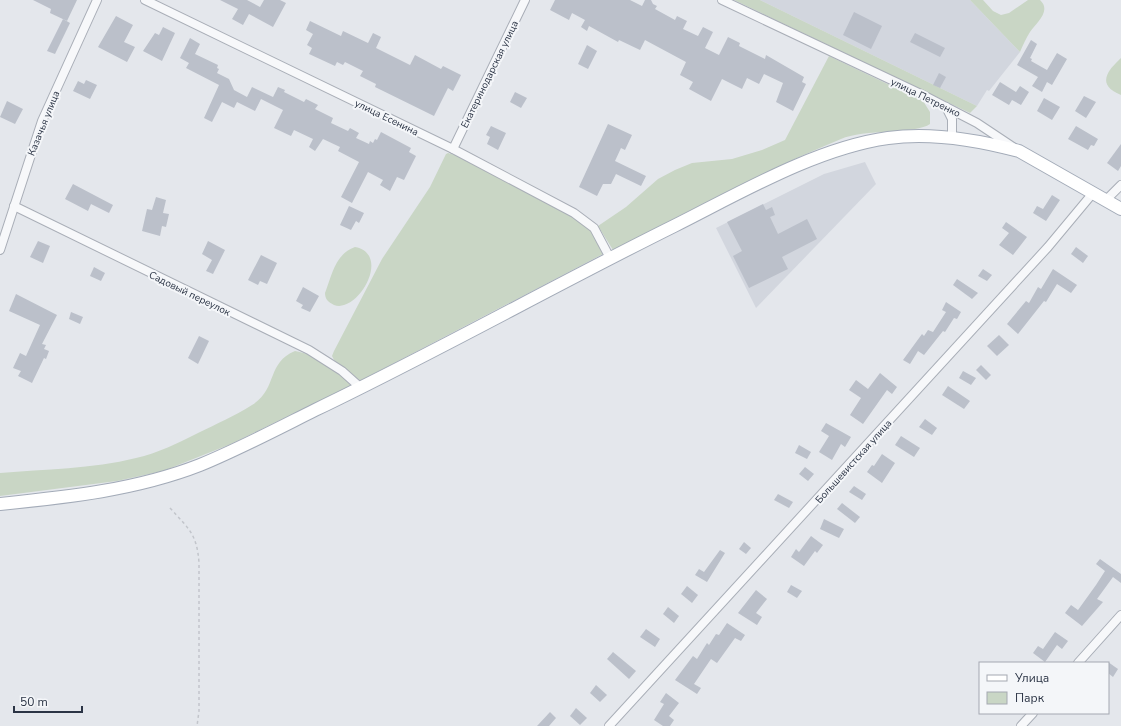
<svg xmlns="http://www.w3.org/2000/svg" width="1121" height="726" font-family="'Nunito Sans',sans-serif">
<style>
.built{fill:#d2d6de}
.green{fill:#c9d6c5}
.building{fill:#bbc0ca}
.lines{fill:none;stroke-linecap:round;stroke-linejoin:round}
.street-casing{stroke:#a9aeb7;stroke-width:10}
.primary-casing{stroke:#a3abb8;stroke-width:14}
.path{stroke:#c2c5cb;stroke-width:1.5;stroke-dasharray:3 3;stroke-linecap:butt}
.street{stroke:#f7f8fa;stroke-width:8}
.primary{stroke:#fff;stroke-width:12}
.labels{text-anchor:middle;stroke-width:4;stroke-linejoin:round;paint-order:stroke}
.street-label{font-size:10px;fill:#2b3445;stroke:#f4f6f9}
</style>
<rect width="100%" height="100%" fill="#e4e7ec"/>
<!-- built -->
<g class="built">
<polygon points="760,0 970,0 1020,52 989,91 987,90 977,106"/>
<polygon points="865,162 876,184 756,308 716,228 824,174"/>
</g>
<!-- green -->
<g class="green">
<polygon points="734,0 760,0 977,106 970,113"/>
<path d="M970 0H983L993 11 1001 15 1009 13 1028 0H1040C1052 11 1036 23 1030 32 1026 38 1023 45 1020 52Z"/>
<path d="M829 56 923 101 930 112V124C917 134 863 129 841 139 763 171 688 212 613 250L598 226 626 207 658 179 675 170 692 163 732 159 762 150 785 140Z"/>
<path d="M1121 58V95C1096 85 1107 71 1121 58Z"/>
<path d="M448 153 455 155 576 219C594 231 594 235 603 254L360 381 334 360 332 356 334 351 382 259 430 187 446 154Z"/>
<path d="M355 247C392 254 358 314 334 305 328 302 325 299 325 293 332 275 335 254 355 247Z"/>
<path d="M295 351C315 354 336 369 350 382V386L231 444 163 471 117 481 0 496V473C45 469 92 469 136 458 158 453 178 443 198 433 216 424 235 416 252 405 278 389 266 363 295 351Z"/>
</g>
<!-- building -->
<g class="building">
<polygon points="33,0 77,0 67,21 50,13 51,9"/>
<polygon points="220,0 247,0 260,7 264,0 280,0 286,3 273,27 249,14 243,25 232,19 238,9"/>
<polygon points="555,0 630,0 642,6 645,0 651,0 653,4 657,6 655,9 675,20 677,16 687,21 683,29 698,36 703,27 713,32 705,48 719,55 728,37 740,43 739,46 765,59 766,55 804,77 802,82 806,84 793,111 776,102 783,83 764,74 759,84 747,78 742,89 722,79 711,101 689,89 693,82 680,75 686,62 645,40 640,50 619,40 618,42 589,26 587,31 581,27 585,20 572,13 569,20 550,10"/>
<polygon points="854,12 882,26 871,49 843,35"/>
<polygon points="116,16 133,25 124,42 135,47 127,62 98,47"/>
<polygon points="63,19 70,23 55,54 47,51"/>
<polygon points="310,21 341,36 343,31 368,43 373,33 381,37 376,48 410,65 415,55 441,69 443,66 461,75 453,91 448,88 434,116 375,87 376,84 360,76 363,71 345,62 343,65 337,62 335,66 309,54 312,48 307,45 313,34 306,30"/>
<polygon points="163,27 175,33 162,61 143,51 155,33 159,35"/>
<polygon points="915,33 945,48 940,57 910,42"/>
<polygon points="190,38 200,44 195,54 218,65 217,68 219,69 217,73 229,79 234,90 247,97 252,87 273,97 278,87 285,90 284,92 304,102 306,99 318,105 315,109 333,118 331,123 348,131 350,128 359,133 356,138 369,144 370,141 373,143 375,139 377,140 381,132 411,148 409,152 416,156 404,180 397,177 390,191 380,185 383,180 368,172 352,203 341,197 359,162 338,151 340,147 323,139 315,151 309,147 313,139 294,130 291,136 274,128 283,110 261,99 255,111 237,102 234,108 222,102 212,122 204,118 219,85 186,68 189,63 180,58"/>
<polygon points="1031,40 1037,44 1030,58 1032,59 1031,61 1047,70 1057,53 1067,59 1052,85 1047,82 1042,92 1032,86 1038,77 1017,65"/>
<polygon points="587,45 597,51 588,69 578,64"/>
<polygon points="939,73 946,77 940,88 933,85"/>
<polygon points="86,80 97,85 90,99 73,91 78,81 84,84"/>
<polygon points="1000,82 1016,92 1020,86 1029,92 1021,105 1012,100 1009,105 992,95"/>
<polygon points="515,92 527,98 521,108 510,102"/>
<polygon points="1084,96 1096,102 1086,118 1075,111"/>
<polygon points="1044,98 1060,107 1052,120 1037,111"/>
<polygon points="7,101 23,109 15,124 0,117"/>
<polygon points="608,124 632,135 625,150 621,148 615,161 646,176 641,186 616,174 611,184 603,184 597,196 579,187"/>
<polygon points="491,126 506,133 498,150 487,144 490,137 486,135"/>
<polygon points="1076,126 1098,139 1094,146 1091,145 1088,150 1068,139"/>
<polygon points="1121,144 1121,166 1118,171 1107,163"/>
<polygon points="73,184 113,205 109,213 91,204 88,211 65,199"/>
<polygon points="1052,195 1060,200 1046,221 1033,213 1037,206 1043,209"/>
<polygon points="156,197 166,200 163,213 169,214 166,227 162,226 160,236 142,231 147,209 152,210"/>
<polygon points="763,204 766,210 772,207 775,215 770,217 778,234 807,219 817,239 782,257 788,269 749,288 733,256 742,251 727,222"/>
<polygon points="349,206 364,213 359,223 356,221 351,230 340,225"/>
<polygon points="1006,222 1027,237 1013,255 999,245 1009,233 1002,228"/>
<polygon points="38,241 50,246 43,263 30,257"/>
<polygon points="208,241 225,250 213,274 206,271 212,260 202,254"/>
<polygon points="1076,247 1088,256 1083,263 1071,254"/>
<polygon points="261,255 277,263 267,284 260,281 258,285 248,280"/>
<polygon points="94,267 105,273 101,281 90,276"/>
<polygon points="983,269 992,275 987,281 978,276"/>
<polygon points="1053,269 1077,285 1071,293 1057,284 1046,302 1044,301 1018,334 1007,324 1026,301 1029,303 1038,287 1041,289"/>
<polygon points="957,279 978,293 972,299 953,285"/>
<polygon points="303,287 319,296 310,312 301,308 303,305 296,301"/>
<polygon points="16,294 57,315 42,344 46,345 44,349 49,351 46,359 44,358 32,383 18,376 21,371 13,368 20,353 26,356 40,325 9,311"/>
<polygon points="946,302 961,312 957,319 954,318 945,332 943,331 924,355 918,351 910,364 903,360 922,334 924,336 928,330 933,332 946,312 942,310"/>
<polygon points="71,312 83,317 80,324 69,319"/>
<polygon points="999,335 1009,345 997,356 987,346"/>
<polygon points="199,336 209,341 198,364 188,358"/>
<polygon points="981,365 991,375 986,380 976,370"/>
<polygon points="963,371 976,378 971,385 959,378"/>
<polygon points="880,373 897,387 892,394 887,390 863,424 850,415 861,398 849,390 856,380 868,389"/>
<polygon points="948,386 970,401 964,409 942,395"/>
<polygon points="925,419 937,428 932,435 919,427"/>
<polygon points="826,423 851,437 845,447 841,444 832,460 819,452 829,436 821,431"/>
<polygon points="901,436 920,448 914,457 895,445"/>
<polygon points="799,445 811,452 807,459 795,453"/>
<polygon points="882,454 895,463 882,483 867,472 872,465 874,466"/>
<polygon points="805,467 814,474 808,481 799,474"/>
<polygon points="854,486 866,494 862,500 849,492"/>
<polygon points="778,494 793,502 789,508 774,500"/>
<polygon points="842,503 860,517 855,523 837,509"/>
<polygon points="824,519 844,529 839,538 820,529"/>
<polygon points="811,536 823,545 817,553 815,551 804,566 791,557 796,549 799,552"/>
<polygon points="744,542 751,548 746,554 739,549"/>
<polygon points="720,550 725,553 707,582 695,575 699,569 704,572"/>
<polygon points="1100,559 1121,574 1121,583 1113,577 1097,599 1103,602 1082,626 1065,613 1071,605 1078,610 1096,585 1105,571 1096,564"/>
<polygon points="791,585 802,591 797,598 787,592"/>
<polygon points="687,586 698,595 692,603 681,594"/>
<polygon points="756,590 767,599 756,613 762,617 757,625 738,613"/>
<polygon points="668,607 679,616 674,623 663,614"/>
<polygon points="727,623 745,635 741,641 735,638 717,663 711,659 694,684 701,688 697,694 675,680 693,656 697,659 707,643 709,645 716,634 719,635"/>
<polygon points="646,629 660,639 655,647 640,637"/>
<polygon points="1055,632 1068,641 1062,649 1057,645 1045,662 1033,653 1038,646 1043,649"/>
<polygon points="613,652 636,671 629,679 607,659"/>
<polygon points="1108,662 1118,669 1113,677 1108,673"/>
<polygon points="596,685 607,695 600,702 590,693"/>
<polygon points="666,693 679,703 669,716 674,720 670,726 663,726 654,720 664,704 660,702"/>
<polygon points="576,708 587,718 580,725 570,716"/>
<polygon points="550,712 556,718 549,726 537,726"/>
</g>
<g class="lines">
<defs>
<g id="street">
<polyline points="145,0 453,149 574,213 594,228 610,258"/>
<polyline points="722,0 921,94 977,123 1013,147"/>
<polyline points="946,107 952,119 952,139"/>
<polyline points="453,149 525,0"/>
<polyline points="1106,200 1121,185"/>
<polyline points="14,206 309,350 342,371 361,388"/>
<polyline points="0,250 42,121 97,0"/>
<polyline points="1078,663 1121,615"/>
<polyline points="609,726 1048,247 1093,193"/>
<polyline points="1021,726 1033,713"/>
</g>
<path id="primary" d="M0 504C68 497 136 490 200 465 239 449 277 429 315 410 436 352 553 286 674 226 738 194 816 148 888 138 930 132 978 140 1019 151L1121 209"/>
</defs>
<!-- street casing -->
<use href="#street" class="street-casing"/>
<!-- primary casing -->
<use href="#primary" class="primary-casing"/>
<!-- path -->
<path class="path" d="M170 508C189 529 197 534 199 563V711L197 726"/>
<!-- street -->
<use href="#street" class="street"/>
<!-- primary -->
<use href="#primary" class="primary"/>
</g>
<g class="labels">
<!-- street labels -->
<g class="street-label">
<text transform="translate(489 74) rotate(-64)" y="4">Екатеринодарская улица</text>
<text transform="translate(926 97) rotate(26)" y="4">улица Петренко</text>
<text transform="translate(387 117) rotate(26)" y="4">улица Есенина</text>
<text transform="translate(43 123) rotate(-68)" y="4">Казачья улица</text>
<text transform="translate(190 293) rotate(26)" y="4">Садовый переулок</text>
<text transform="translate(853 461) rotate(-48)" y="4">Большевистская улица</text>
</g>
</g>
<!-- legend -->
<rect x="979" y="662" width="130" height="52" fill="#f4f6f9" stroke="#a4a8b1"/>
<rect x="987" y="675" width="20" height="6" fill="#ffffff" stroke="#a4a8b1"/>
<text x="1015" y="682" font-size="12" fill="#2b3445">Улица</text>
<rect x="987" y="692" width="20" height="12" fill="#c9d6c5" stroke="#a4a8b1"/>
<text x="1015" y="702" font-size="12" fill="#2b3445">Парк</text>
<!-- scale -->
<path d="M14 706v6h68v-6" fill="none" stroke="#2b3445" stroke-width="2"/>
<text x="20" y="706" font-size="12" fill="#2b3445" stroke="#f4f6f9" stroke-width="3" paint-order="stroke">50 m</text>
</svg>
